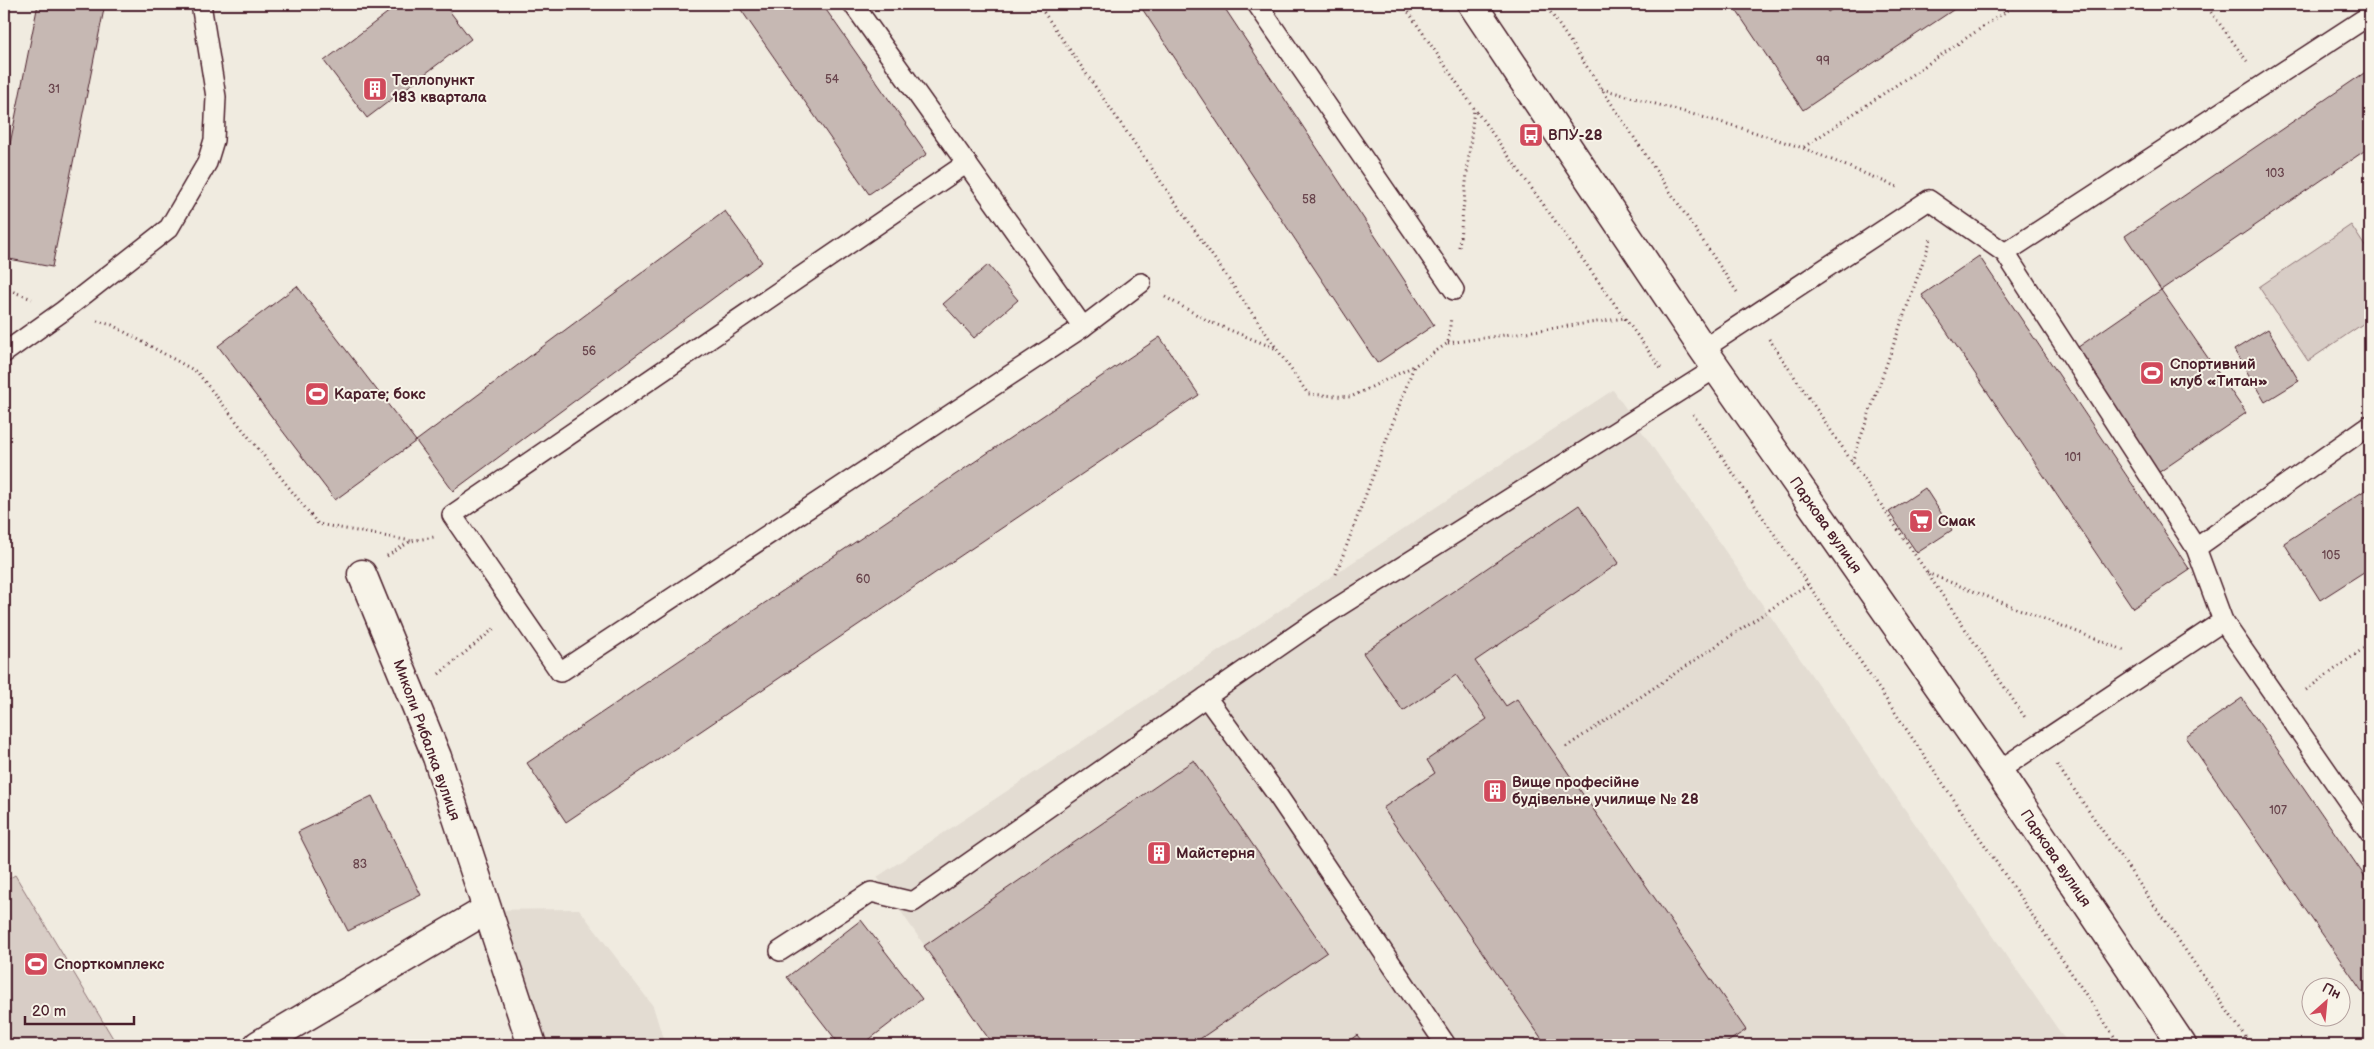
<svg xmlns="http://www.w3.org/2000/svg" width="2374" height="1049" font-family="'Balsamiq Sans',sans-serif">
<style>
.built{fill:#e3dcd2}
.green{fill:#d8cdc6;stroke:#917678}
.building{fill:#c6b8b3;stroke:#4a1f2b}
.lines{fill:none;stroke-linecap:round;stroke-linejoin:round}
.service-casing{stroke:#4a1f2b;stroke-width:22}
.minor-casing{stroke:#4a1f2b;stroke-width:31}
.path{stroke:#4a1f2b;stroke-width:3;stroke-dasharray:1 4;stroke-linecap:butt}
.service{stroke:#f7f3e8;stroke-width:19}
.minor{stroke:#f7f3e8;stroke-width:28}
.labels{text-anchor:middle;stroke-width:4;stroke-linejoin:round;paint-order:stroke}
.number-label{font-size:12px;fill:#69454d}
.poi-label{font-size:15px;font-weight:bold;fill:#4a1f2b;stroke:#f7f3e8;text-anchor:start}
.street-label{font-size:15px;fill:#4a1f2b;stroke:#f7f3e8}
</style>
<rect width="100%" height="100%" fill="#f0ebe0"/>
<filter id="ink" filterUnits="userSpaceOnUse"><feTurbulence type="fractalNoise" baseFrequency=".02" numOctaves="2"/><feDisplacementMap in="SourceGraphic" scale="10" xChannelSelector="R" yChannelSelector="G"/><feConvolveMatrix kernelMatrix="1 2 1 2 8 2 1 2 1" color-interpolation-filters="sRGB"/></filter>
<g filter="url(#ink)">
<!-- built -->
<g class="built">
<polygon points="1613,390 2069,1045 993,1045 877,877"/>
<polygon points="579,909 653,1006 665,1045 532,1045 486,910"/>
</g>
<!-- green -->
<g class="green">
<polygon points="2351,225 2370,254 2370,319 2308,361 2259,287"/>
<polygon points="15,875 117,1045 4,1045 4,882"/>
</g>
<!-- building -->
<g class="building">
<polygon points="38,4 105,4 52,267 4,258 4,174"/>
<polygon points="399,4 444,4 471,39 367,118 324,61"/>
<polygon points="737,4 822,4 927,154 869,194"/>
<polygon points="1139,4 1222,4 1434,325 1377,363"/>
<polygon points="1732,4 1822,4 1828,12 1840,4 1962,4 1803,110"/>
<polygon points="2370,69 2370,147 2161,290 2125,236"/>
<polygon points="725,211 762,262 453,491 416,441"/>
<polygon points="1979,256 2190,570 2133,608 1922,295"/>
<polygon points="988,265 1018,300 974,338 943,304"/>
<polygon points="297,286 416,441 335,500 218,346"/>
<polygon points="2161,290 2246,413 2155,475 2071,352"/>
<polygon points="2268,329 2299,381 2265,402 2234,350"/>
<polygon points="1160,337 1199,395 566,822 527,763"/>
<polygon points="2370,487 2370,568 2320,600 2284,543"/>
<polygon points="1925,488 1952,530 1917,553 1889,512"/>
<polygon points="1579,505 1619,563 1475,661 1506,706 1517,699 1746,1030 1723,1045 1546,1045 1383,808 1435,773 1427,760 1487,719 1456,675 1403,711 1363,653"/>
<polygon points="2242,698 2370,884 2370,1003 2186,737"/>
<polygon points="1194,760 1327,952 1191,1045 993,1045 924,946"/>
<polygon points="372,796 421,895 348,931 298,832"/>
<polygon points="861,920 922,999 862,1045 840,1045 787,977"/>
<polygon points="1357,1035 1365,1045 1343,1045"/>
</g>
<g class="lines">
<defs>
<g id="service">
<polyline points="853,4 1083,327"/>
<polyline points="1257,4 1454,290"/>
<polyline points="967,163 452,515 560,672 1083,327 1141,283"/>
<polyline points="2005,253 2370,15"/>
<polyline points="1703,349 1929,200 2005,253 2196,548 2223,621 2370,833"/>
<polyline points="4,353 63,311 169,228 207,163 214,140 216,97 201,4"/>
<polyline points="2196,548 2370,425"/>
<polyline points="1998,771 2223,621"/>
<polyline points="780,951 871,892 913,902 1206,697"/>
<polyline points="1446,1045 1278,796 1206,697 1319,619 1716,368"/>
</g>
<g id="minor">
<polyline points="1472,4 1703,349 1998,771 2182,1045"/>
<polyline points="362,574 437,757 532,1045"/>
<polyline points="258,1045 486,910"/>
</g>
</defs>
<!-- service casing -->
<use href="#service" class="service-casing"/>
<!-- minor casing -->
<use href="#minor" class="minor-casing"/>
<!-- path -->
<g class="path">
<polyline points="1038,4 1308,394 1351,397 1414,366"/>
<polyline points="1403,4 1474,108 1662,370"/>
<polyline points="1545,4 1737,292"/>
<polyline points="2205,4 2247,61"/>
<polyline points="1602,89 1738,127 1803,148 1897,187"/>
<polyline points="1804,147 2017,4"/>
<polyline points="1459,247 1474,109"/>
<polyline points="4,288 32,299"/>
<polyline points="1165,297 1210,322 1277,349"/>
<polyline points="97,321 112,325 197,372 318,524 411,541"/>
<polyline points="1769,339 2026,719"/>
<polyline points="1448,343 1625,318"/>
<polyline points="1693,414 2120,1045"/>
<polyline points="1852,462 1932,236"/>
<polyline points="387,556 411,541 434,537"/>
<polyline points="1927,573 2126,651"/>
<polyline points="1336,574 1414,366 1448,343 1451,317"/>
<polyline points="439,674 496,627"/>
<polyline points="2306,690 2370,644"/>
<polyline points="1566,747 1808,584"/>
<polyline points="2057,765 2251,1045"/>
</g>
<!-- service -->
<use href="#service" class="service"/>
<!-- minor -->
<use href="#minor" class="minor"/>
</g>
</g>
<!-- icons -->
<defs>
<symbol id="building-square" viewBox="-11 -11 22 22"><rect x="-9" y="-9" width="18" height="18" rx="4" fill="#d1495b" stroke="#f7f3e8"/><path d="M-4-6H4V6H1V3H-1V6H-4ZM-2.5-4.3h1.7v1.8h-1.7ZM.8-4.3h1.7v1.8H.8ZM-2.5-1h1.7V.8h-1.7ZM.8-1h1.7V.8H.8Z" fill="#fff"/></symbol>
<symbol id="bus-square" viewBox="-11 -11 22 22"><rect x="-9" y="-9" width="18" height="18" rx="4" fill="#d1495b" stroke="#f7f3e8"/><path d="M-5-6H5V4H4V6H2V4H-2V6H-4V4H-5ZM-3.5-4V0h7V-4ZM-3.5 1.2v1.5H-2V1.2ZM2 1.2v1.5H3.5V1.2Z" fill="#fff"/></symbol>
<symbol id="stadium-square" viewBox="-11 -11 22 22"><rect x="-9" y="-9" width="18" height="18" rx="4" fill="#d1495b" stroke="#f7f3e8"/><path d="M0-5a6.5 5 0 1 0 0 10a6.5 5 0 1 0 0-10ZM-3.5-1.8h7v3.6h-7Z" fill="#fff"/></symbol>
<symbol id="supermarket-square" viewBox="-11 -11 22 22"><rect x="-9" y="-9" width="18" height="18" rx="4" fill="#d1495b" stroke="#f7f3e8"/><path d="M-6-5.5h2.5l.6 2H6L4.5 2H-2.5L-4.4-4H-6ZM-1.5 3.2a1.3 1.3 0 1 0 .1 0ZM3 3.2a1.3 1.3 0 1 0 .1 0Z" fill="#fff"/></symbol>
</defs>
<g fill-rule="evenodd">
<use href="#building-square" x="361" y="75" width="28" height="28"/>
<use href="#bus-square" x="1517" y="121" width="28" height="28"/>
<use href="#stadium-square" x="2138" y="359" width="28" height="28"/>
<use href="#stadium-square" x="303" y="380" width="28" height="28"/>
<use href="#supermarket-square" x="1907" y="507" width="28" height="28"/>
<use href="#building-square" x="1481" y="777" width="28" height="28"/>
<use href="#building-square" x="1145" y="839" width="28" height="28"/>
<use href="#stadium-square" x="22" y="950" width="28" height="28"/>
</g>
<g class="labels">
<!-- number labels -->
<g class="number-label">
<text x="1823" y="65">99</text>
<text x="832" y="83">54</text>
<text x="54" y="93">31</text>
<text x="2275" y="177">103</text>
<text x="1309" y="203">58</text>
<text x="589" y="355">56</text>
<text x="2073" y="461">101</text>
<text x="2331" y="559">105</text>
<text x="863" y="583">60</text>
<text x="2278" y="814">107</text>
<text x="360" y="868">83</text>
</g>
<!-- poi labels -->
<g class="poi-label">
<text x="392" y="85">Теплопункт<tspan x="392" dy="17">183 квартала</tspan></text>
<text x="1548" y="140">ВПУ-28</text>
<text x="2170" y="369">Спортивний<tspan x="2170" dy="17">клуб «Титан»</tspan></text>
<text x="334" y="399">Карате; бокс</text>
<text x="1938" y="526">Смак</text>
<text x="1512" y="787">Вище професійне<tspan x="1512" dy="17">будівельне училище № 28</tspan></text>
<text x="1176" y="858">Майстерня</text>
<text x="54" y="969">Спорткомплекс</text>
</g>
<!-- street labels -->
<g class="street-label">
<text transform="translate(1826 525) rotate(55)" y="5">Паркова вулиця</text>
<text transform="translate(427 740) rotate(70)" y="5">Миколи Рибалка вулиця</text>
<text transform="translate(2056 858) rotate(56)" y="5">Паркова вулиця</text>
</g>
</g>
<!-- margin -->
<rect width="2374" height="1049" fill="none" stroke="#f7f3e8" stroke-width="20"/>
<rect x="10" y="10" width="2354" height="1029" fill="none" stroke="#4a1f2b" stroke-width="2" filter="url(#ink)"/>
<!-- north arrow -->
<g transform="translate(2326 1002) rotate(27)"><circle r="24" fill="#f7f3e8" stroke="#b29e9c"/>
<path d="M0-4L9 19L0 12L-9 19Z" fill="#d1495b"/>
<text y="-8" font-size="14" font-weight="bold" text-anchor="middle" fill="#4a1f2b">Пн</text>
</g>
<!-- scale -->
<path d="M25 1016v8h109v-8" fill="none" stroke="#4a1f2b" stroke-width="2.5"/>
<text x="32" y="1016" font-size="15" fill="#4a1f2b" stroke="#f7f3e8" stroke-width="4" paint-order="stroke">20 m</text>
</svg>
